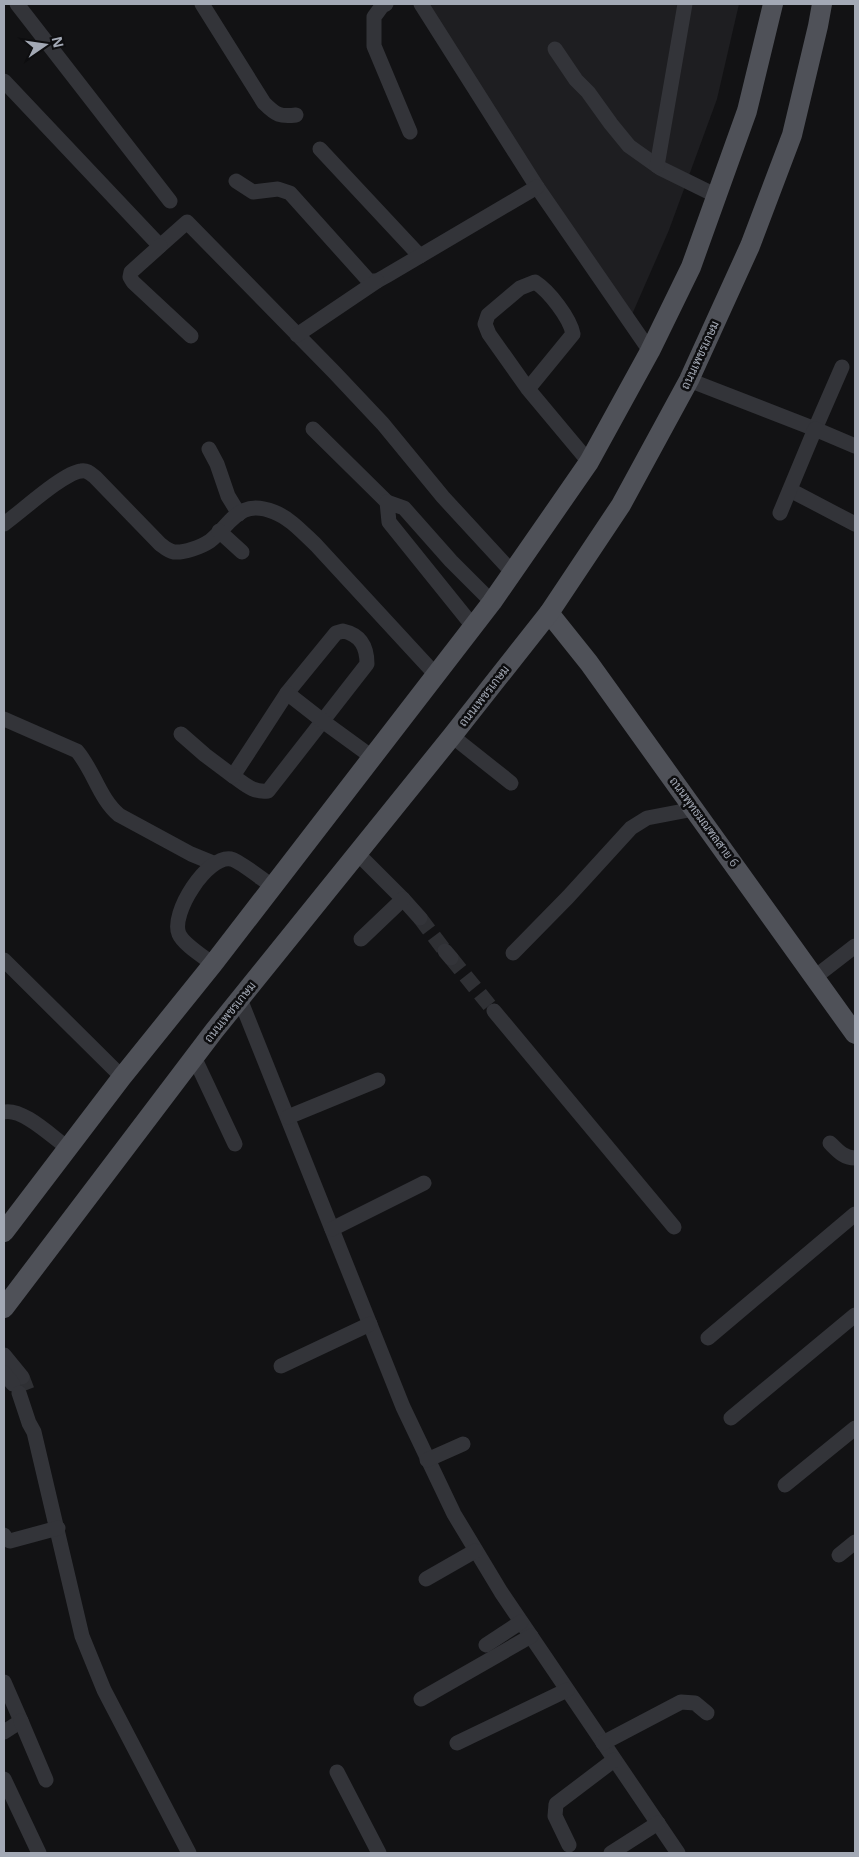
<svg xmlns="http://www.w3.org/2000/svg" width="859" height="1857" font-family="'Open Sans',Sarabun,sans-serif">
<style>
.built{fill:#1e1e21}
.lines{fill:none;stroke-linecap:round;stroke-linejoin:round}
.minor-tunnel{stroke:#2f3034;stroke-width:15;stroke-dasharray:15 8;stroke-linecap:butt}
.minor{stroke:#333439;stroke-width:15}
.major{stroke:#4f5158;stroke-width:20}
.labels{text-anchor:middle;stroke-width:5;stroke-linejoin:round;paint-order:stroke}
.street-label{font-size:12px;fill:#a3a9b5;stroke:#0d0d0f}
</style>
<rect width="100%" height="100%" fill="#121214"/>
<!-- built -->
<polygon class="built" points="427,4 739,4 717,99 669,230 627,326"/>
<g class="lines">
<!-- minor-tunnel -->
<g class="minor-tunnel">
<polyline points="420,918 445,951"/>
<polyline points="451,958 494,1011"/>
<polyline points="22,1377 27,1390"/>
</g>
<!-- minor -->
<g class="minor">
<polyline points="17,4 170,201"/>
<path d="M202 4 264 103C276 115 280 117 296 115"/>
<polyline points="386,4 382,6 374,17 374,46 410,132"/>
<polyline points="421,4 537,187 650,351"/>
<polyline points="555,49 576,80 588,92 611,124 629,146 660,168 717,196"/>
<polyline points="4,81 160,246 187,222 334,372 383,424 443,497 512,572"/>
<polyline points="320,149 420,256"/>
<polyline points="657,166 685,4"/>
<polyline points="236,181 253,192 278,189 290,193 369,281 377,281 386,276 537,187"/>
<polyline points="160,246 131,272 130,277 133,282 191,336"/>
<polyline points="297,335 377,281"/>
<polyline points="689,380 815,429 842,367"/>
<path d="M528 389 573 334C570 318 549 291 535 282L520 288 488 315 485 324 489 334 528 389 589 462"/>
<polyline points="313,429 387,502"/>
<polyline points="209,449 217,464 228,496 239,514"/>
<polyline points="790,490 855,524"/>
<polyline points="780,513 815,429 855,446"/>
<path d="M4 524C21 512 63 473 81 471 87 470 90 473 95 477L160 544C164 547 168 551 174 552 184 553 201 547 210 541 232 523 239 498 274 512 290 518 303 533 316 545L435 674"/>
<polyline points="219,531 242,552"/>
<polyline points="472,625 389,522 387,502 404,508 451,561 492,602"/>
<path d="M343 631C361 635 367 647 367 664L268 791C253 793 245 784 233 776L287 693 336 633Z"/>
<polyline points="287,693 328,725 372,757"/>
<path d="M4 719 77 751C94 771 99 798 119 815L191 854 213 863"/>
<polyline points="181,734 205,755 233,776"/>
<polyline points="452,736 511,783"/>
<polyline points="358,854 403,899 420,918"/>
<polyline points="361,939 403,899"/>
<polyline points="445,951 451,958"/>
<polyline points="513,953 568,897 631,828 647,818 694,809"/>
<polyline points="4,960 122,1077"/>
<path d="M213 964C204 957 183 944 179 934 170 914 207 855 231 859 240 861 263 880 272 886"/>
<polyline points="815,977 855,946"/>
<polyline points="240,999 403,1407 454,1514 501,1592 678,1853"/>
<polyline points="494,1011 674,1227"/>
<polyline points="194,1057 235,1144"/>
<path d="M4 1112C23 1108 52 1137 68 1148"/>
<polyline points="288,1117 378,1080"/>
<path d="M830 1143C838 1151 844 1158 855 1158"/>
<polyline points="332,1229 424,1183"/>
<polyline points="708,1338 855,1214"/>
<polyline points="4,1355 22,1377"/>
<polyline points="281,1366 370,1324"/>
<polyline points="4,1373 13,1384"/>
<polyline points="19,1393 29,1423 34,1432 82,1636 104,1690 189,1853"/>
<polyline points="731,1418 855,1315"/>
<polyline points="427,1460 463,1444"/>
<polyline points="785,1485 855,1428"/>
<polyline points="4,1535 6,1539 10,1541 58,1528"/>
<polyline points="839,1555 855,1542"/>
<polyline points="426,1579 475,1551"/>
<polyline points="486,1645 521,1622"/>
<polyline points="4,1682 21,1721 4,1732"/>
<polyline points="421,1699 531,1636"/>
<polyline points="21,1721 46,1780"/>
<polyline points="457,1743 567,1690"/>
<polyline points="603,1743 681,1702 695,1703 707,1713"/>
<polyline points="337,1772 379,1853"/>
<polyline points="4,1779 39,1853"/>
<polyline points="569,1845 555,1816 556,1804 614,1760"/>
<polyline points="611,1853 658,1823"/>
</g>
<!-- major -->
<g class="major">
<polyline points="549,613 589,663 855,1034"/>
<polyline points="4,1232 122,1077 213,964 492,602 589,462 650,351 691,267 747,111 773,4"/>
<polyline points="4,1308 214,1031 452,736 549,613 621,505 689,380 750,246 792,135 818,26 822,4"/>
</g>
</g>
<g class="labels">
<!-- street labels -->
<g class="street-label">
<text transform="translate(700 355) rotate(-65)" y="4">ถนนเพชรเกษม</text>
<text transform="translate(484 696) rotate(-52)" y="4">ถนนเพชรเกษม</text>
<text transform="translate(704 822) rotate(54)" y="4">ถนนพุทธมณฑลสาย 6</text>
<text transform="translate(230 1012) rotate(-51)" y="4">ถนนเพชรเกษม</text>
</g>
</g>
<!-- border -->
<rect width="859" height="1857" fill="none" stroke="#a3a9b5" stroke-width="10"/>
<!-- north arrow -->
<g transform="translate(45 45) rotate(77)" stroke="#0d0d0f" stroke-width="4" paint-order="stroke">
<path d="M0-4L9 19L0 12L-9 19Z" fill="#a3a9b5"/>
<text y="-8" font-size="14" font-weight="bold" text-anchor="middle" fill="#a3a9b5">N</text>
</g>
</svg>
